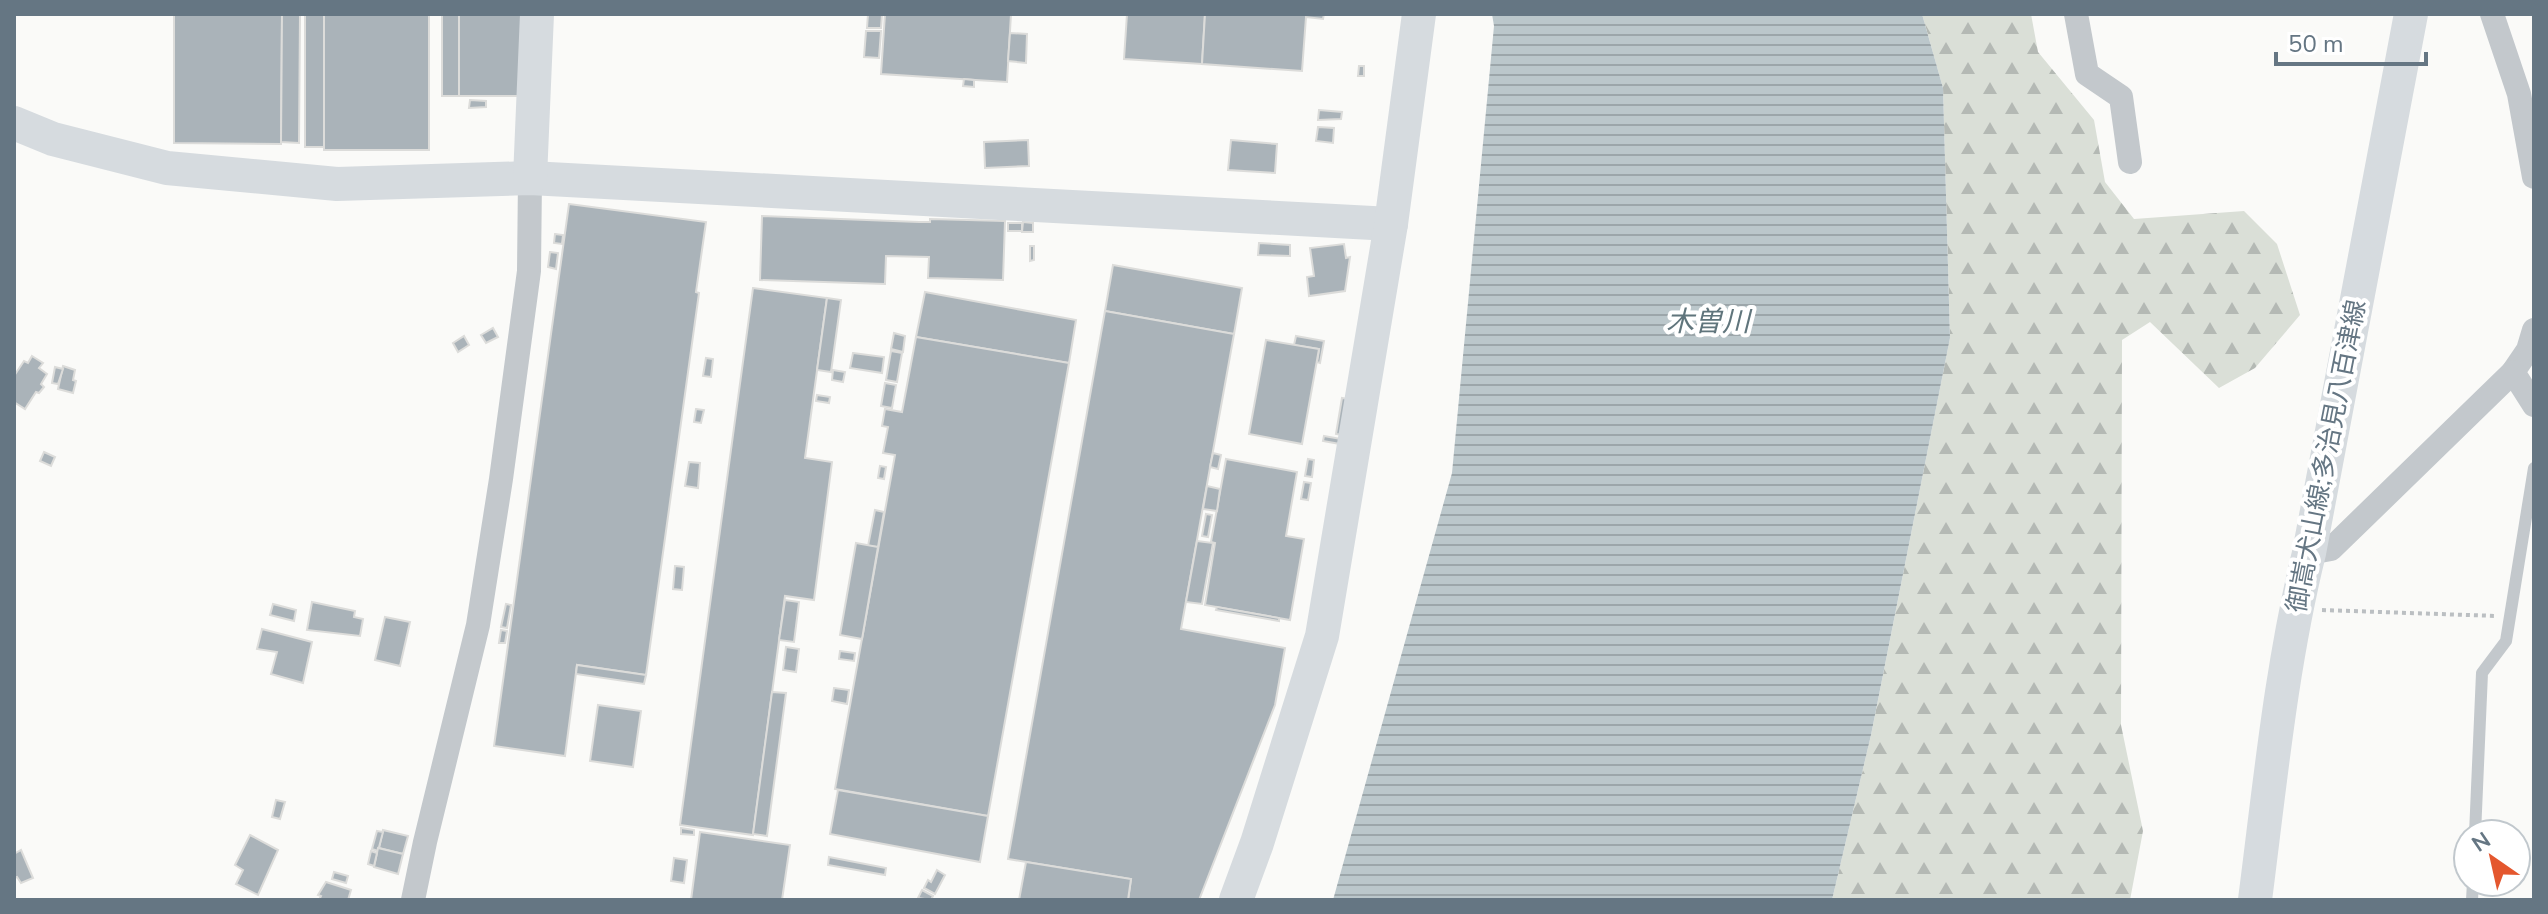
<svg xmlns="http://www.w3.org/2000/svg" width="2548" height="914" font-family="'Nunito Sans','Noto Sans JP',sans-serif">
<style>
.forest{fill:url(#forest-firs)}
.water{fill:url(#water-rules)}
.building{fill:#aab3b9;stroke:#dcdcda;stroke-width:2}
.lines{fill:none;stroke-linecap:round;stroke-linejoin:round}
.path{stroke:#bbbfc2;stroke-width:4;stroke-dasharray:4 4;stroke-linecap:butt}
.lane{stroke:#c3c8cc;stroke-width:12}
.street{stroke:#c3c8cc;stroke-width:24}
.secondary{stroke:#d6dbdf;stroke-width:34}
.labels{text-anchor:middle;stroke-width:8;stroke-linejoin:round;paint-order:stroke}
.street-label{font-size:26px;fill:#657683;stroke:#fff}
.water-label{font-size:28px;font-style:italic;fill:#60757c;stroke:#fff}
</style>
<defs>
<pattern id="forest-firs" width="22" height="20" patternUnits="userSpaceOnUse" patternTransform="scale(2)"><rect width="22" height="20" fill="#dadfd7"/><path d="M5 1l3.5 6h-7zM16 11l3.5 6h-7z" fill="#b4b9b4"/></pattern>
<pattern id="water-rules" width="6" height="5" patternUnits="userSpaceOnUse" patternTransform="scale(2)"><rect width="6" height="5" fill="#bbc7cb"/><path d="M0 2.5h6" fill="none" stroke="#9ca6aa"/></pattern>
</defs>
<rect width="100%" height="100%" fill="#fafaf8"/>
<!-- forest -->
<polygon class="forest" points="1922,14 2031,14 2038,52 2094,120 2105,182 2134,219 2244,211 2277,244 2300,315 2255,368 2219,388 2150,322 2122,340 2121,725 2143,831 2130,900 1832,900 1871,735 1950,338 1943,88"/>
<!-- water -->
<polygon class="water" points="1492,14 1922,14 1943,88 1950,338 1871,735 1832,900 1333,900 1452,473 1494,26"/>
<!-- building -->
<g class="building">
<polygon points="174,14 282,14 281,144 174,143"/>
<polygon points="282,14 300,14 299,143 281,142"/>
<rect x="305" y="14" width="19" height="133"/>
<rect x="324" y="14" width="105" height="136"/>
<rect x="442" y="14" width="17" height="82"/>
<polygon points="459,14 525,14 522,96 459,96"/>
<polygon points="868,14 882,14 881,28 867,28"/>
<polygon points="885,14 1011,14 1007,82 881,74"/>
<polygon points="1127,14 1205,14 1202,64 1124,59"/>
<polygon points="1205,14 1324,14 1323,19 1306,17 1302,71 1202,64"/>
<polygon points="866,31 881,31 879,58 864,57"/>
<polygon points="1010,33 1027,34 1026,63 1008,61"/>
<polygon points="1359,66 1364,66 1364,76 1358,76"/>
<polygon points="964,79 974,80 974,87 963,86"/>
<polygon points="470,100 486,101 486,107 469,108"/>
<polygon points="1319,110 1342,112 1341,119 1318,120"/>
<polygon points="1318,127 1334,128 1333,143 1316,141"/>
<polygon points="1028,140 1029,166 985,168 984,142"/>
<polygon points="1231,140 1277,144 1275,173 1228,170"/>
<polygon points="569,204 706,222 696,292 699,293 646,675 577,665 565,756 494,746"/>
<polygon points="762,216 919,222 930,222 930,219 1005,221 1003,280 928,278 929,257 886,256 885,284 760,280"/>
<polygon points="1023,222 1033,223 1033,232 1022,232"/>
<rect x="1008" y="223" width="14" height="8"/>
<polygon points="555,234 563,235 562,244 554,243"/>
<polygon points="1259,243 1290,245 1290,256 1258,255"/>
<polygon points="1344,244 1346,258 1350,257 1345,291 1309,296 1307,277 1314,276 1310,248"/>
<polygon points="1030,246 1034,246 1034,260 1030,261"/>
<polygon points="550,252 558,253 556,269 548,267"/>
<polygon points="1113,265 1242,288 1234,334 1105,311"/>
<polygon points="753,288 827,298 805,458 832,462 814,600 785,596 753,835 680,825"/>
<polygon points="925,292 1076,320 1069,363 916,337"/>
<polygon points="827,298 841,300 831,372 817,370"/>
<polygon points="1105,311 1234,334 1181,629 1285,648 1275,705 1199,900 1128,900 1131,879 1008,859"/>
<polygon points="493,328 498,337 486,343 481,335"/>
<polygon points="894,333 905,336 903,352 891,349"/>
<polygon points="464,336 469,345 458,352 453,343"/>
<polygon points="1296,336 1324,341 1320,363 1317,362 1319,349 1294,345"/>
<polygon points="916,337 1069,363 988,816 835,789 895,455 883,453 888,427 882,426 885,409 902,412"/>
<polygon points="1266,340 1319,349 1302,444 1249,434"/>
<polygon points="891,351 902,353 897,382 886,380"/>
<polygon points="853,353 884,357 882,373 850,368"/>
<polygon points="32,356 43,363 39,368 47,374 41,384 44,387 39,393 36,392 25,409 14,402 14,376 24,361 28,363"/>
<polygon points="706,358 713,359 711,377 703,376"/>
<polygon points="63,366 75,370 73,380 76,381 73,393 58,389"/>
<polygon points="55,367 63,369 58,384 52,383"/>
<polygon points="833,370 845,372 843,382 832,380"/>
<polygon points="885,383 896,385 892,408 881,406"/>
<polygon points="817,395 830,397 829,403 816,401"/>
<polygon points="1342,398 1349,399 1343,435 1336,434"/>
<polygon points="696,409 704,410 701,423 694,422"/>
<polygon points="1324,436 1341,439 1340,444 1323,441"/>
<polygon points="44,452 55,457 51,466 40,461"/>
<polygon points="1213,453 1221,455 1218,469 1210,467"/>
<polygon points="1226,459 1297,472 1286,536 1304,539 1290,620 1205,605 1215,543 1211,542"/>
<polygon points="1308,459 1314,460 1312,477 1305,476"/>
<polygon points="689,462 700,463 698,488 685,486"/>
<polygon points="880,466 886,467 884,479 878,478"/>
<polygon points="1304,482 1311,483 1308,500 1301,499"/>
<polygon points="1207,486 1220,489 1217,511 1203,509"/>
<polygon points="875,510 884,512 878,547 868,546"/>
<polygon points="1206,514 1212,515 1208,537 1202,536"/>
<polygon points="1197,541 1213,543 1202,604 1186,602"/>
<polygon points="856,543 878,547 862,639 840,635"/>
<polygon points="675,566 684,567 682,590 673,589"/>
<polygon points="785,600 799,602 794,642 779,640"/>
<polygon points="312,602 355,611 354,617 363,619 360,636 307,630"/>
<polygon points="273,604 296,610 294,621 270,615"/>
<polygon points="506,604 511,605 507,628 501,627"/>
<polygon points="1217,607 1279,618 1279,621 1216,610"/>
<polygon points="385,617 410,622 400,666 375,660"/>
<polygon points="262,629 312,642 303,683 271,674 277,652 257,649"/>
<polygon points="501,630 507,631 505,643 499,643"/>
<polygon points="786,647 799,649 796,672 783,670"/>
<polygon points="840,651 855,653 854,661 839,659"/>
<polygon points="577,665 646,675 644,684 576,674"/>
<polygon points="834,688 849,690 847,704 832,701"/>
<polygon points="772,692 786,693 767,836 753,834"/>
<polygon points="598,705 641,711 633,767 590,761"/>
<polygon points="838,790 988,816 980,862 830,834"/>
<polygon points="276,800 285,802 280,819 272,817"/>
<polygon points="681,828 694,830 694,835 681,834"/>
<polygon points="383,830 408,836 403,854 379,848"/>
<polygon points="377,831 383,832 378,851 372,849"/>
<polygon points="700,832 790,845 782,900 691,900"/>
<polygon points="250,835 278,850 258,895 236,884 243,870 235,865"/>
<polygon points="378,848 403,854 398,874 374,867"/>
<polygon points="21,850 33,878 21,883 17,877 14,878 14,854"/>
<polygon points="371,851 377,853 374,866 368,864"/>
<polygon points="829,857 886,868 885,875 828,865"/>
<polygon points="674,858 687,860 684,883 671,881"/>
<polygon points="1026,862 1131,879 1128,900 1019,900"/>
<polygon points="937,870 945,875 935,894 924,888 928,880 931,882"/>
<polygon points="334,872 348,876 346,883 332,879"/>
<polygon points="326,882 351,890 348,900 319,900 321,896 318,895"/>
<polygon points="922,890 933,896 931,900 918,898"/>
</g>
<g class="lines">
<!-- path -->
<polyline class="path" points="2322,610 2497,616"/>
<!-- lane -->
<g class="lane">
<polyline points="2475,834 2482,673 2506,641 2534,468"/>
<polyline points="2472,900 2473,882"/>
</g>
<!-- street -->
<g class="street">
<polyline points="2076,14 2087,74 2121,97 2130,162"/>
<polyline points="2492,14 2519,94 2534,177"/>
<polyline points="2534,330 2528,350 2513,372 2534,405"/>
<polyline points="2309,553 2331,549 2513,372"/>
<polyline points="413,900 425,842 478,625 501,479 529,271 530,178"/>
</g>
<!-- secondary -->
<g class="secondary">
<polyline points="14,123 53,139 167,168 337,184 530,178 1391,224"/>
<polyline points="530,178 537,14"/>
<polyline points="1236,900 1257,843 1322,636 1391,224 1419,14"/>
<path d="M2255 900C2270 784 2281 667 2309 553L2411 14"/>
</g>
</g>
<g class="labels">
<!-- street labels -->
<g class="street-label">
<text transform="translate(2326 456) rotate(-79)" y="9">御嵩犬山線;多治見八百津線</text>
</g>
<!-- water labels -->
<g class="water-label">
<text x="1708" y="331">木曽川</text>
</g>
</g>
<!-- border -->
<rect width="2548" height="914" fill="none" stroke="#657683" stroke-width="32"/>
<!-- north arrow -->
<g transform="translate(2492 858) rotate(326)"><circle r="38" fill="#ffffff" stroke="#c1c8cd" stroke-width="2"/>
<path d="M0-6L14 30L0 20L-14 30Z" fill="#e4572e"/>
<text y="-12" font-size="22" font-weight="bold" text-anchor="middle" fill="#657683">N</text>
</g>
<!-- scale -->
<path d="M2276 52v12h150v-12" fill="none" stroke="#657683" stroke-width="4"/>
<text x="2288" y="52" font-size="24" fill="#657683" stroke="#ffffff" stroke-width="6" paint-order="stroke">50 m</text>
</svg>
